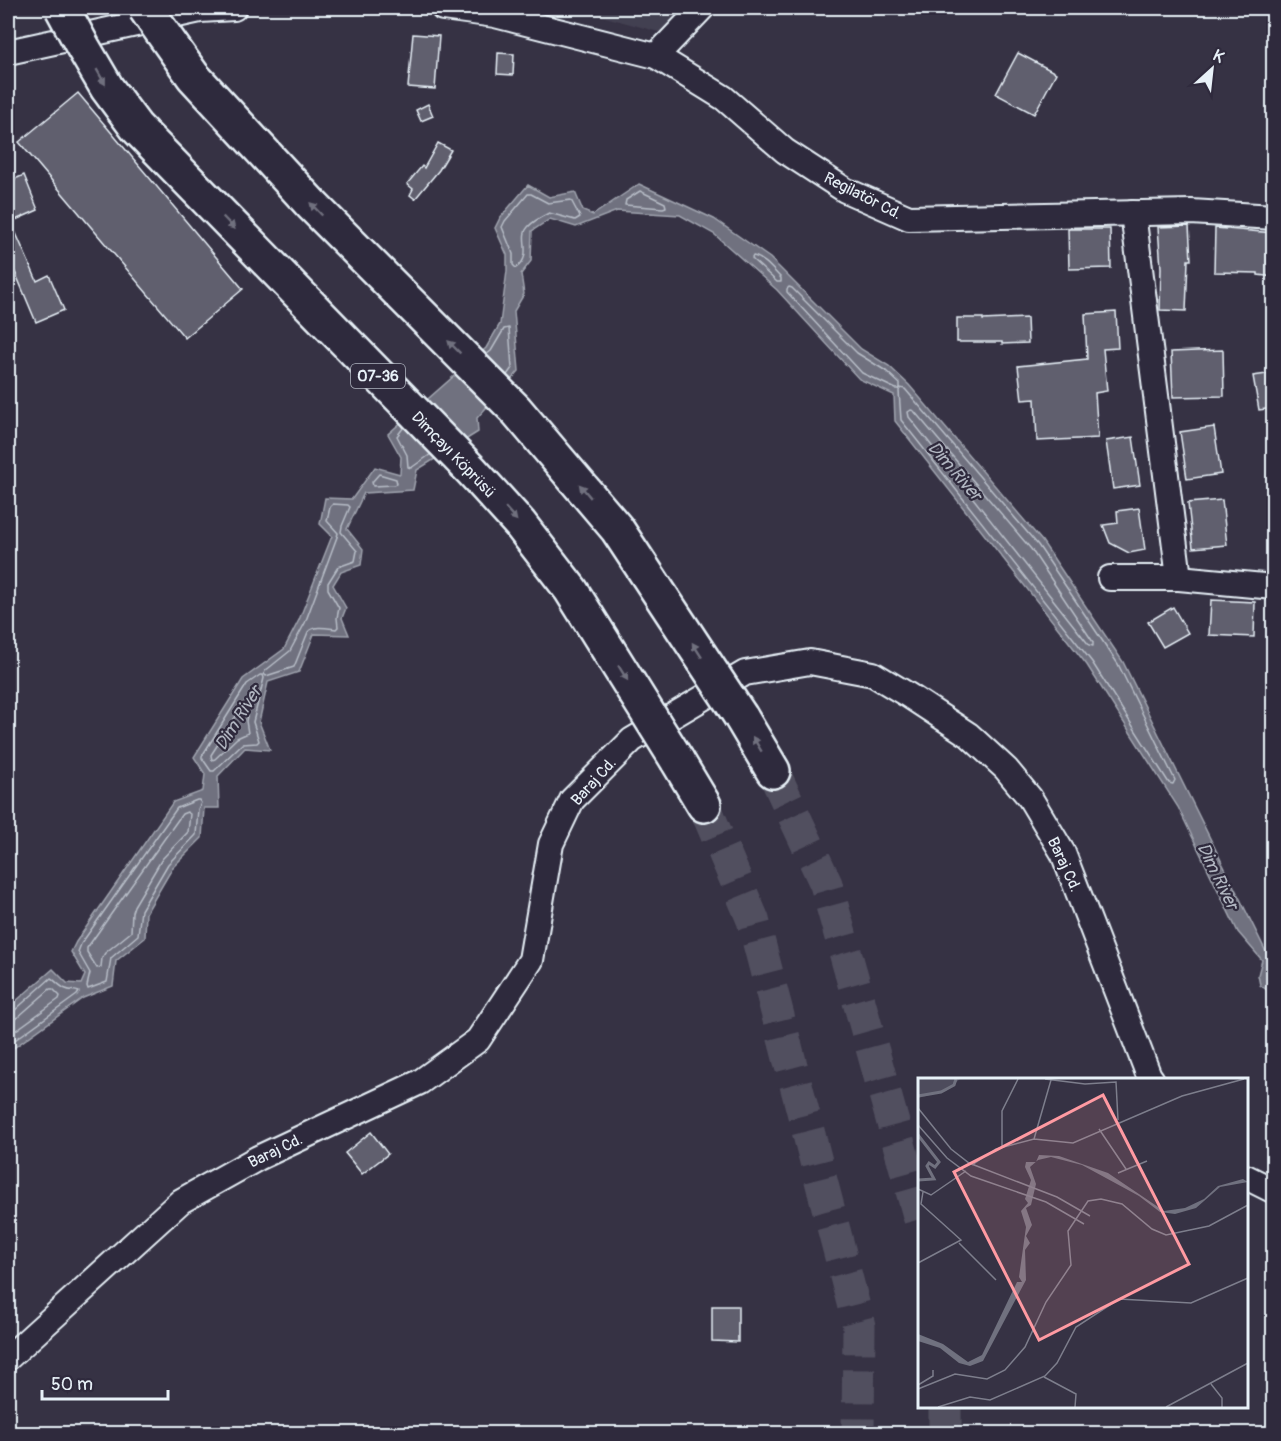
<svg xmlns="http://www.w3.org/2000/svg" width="1281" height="1441" font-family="Pangolin,sans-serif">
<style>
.built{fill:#433f51}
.water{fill:#70717f;stroke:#a0a4af;stroke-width:1.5}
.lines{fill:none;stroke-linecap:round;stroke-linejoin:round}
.shore{stroke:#b8bec8;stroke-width:1.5}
.building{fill:#605e6e;stroke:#e8f1f8;stroke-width:1.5}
.highway-tunnel{stroke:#514f5f;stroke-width:33;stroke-dasharray:33 16;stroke-linecap:butt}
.minor-casing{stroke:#e8f1f8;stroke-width:28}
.highway-casing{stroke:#e8f1f8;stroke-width:38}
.minor{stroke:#2f2a3d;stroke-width:24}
.highway{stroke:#2f2a3d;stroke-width:33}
.highway-bridge-casing{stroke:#e8f1f8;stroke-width:38;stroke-linecap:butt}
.highway-bridge{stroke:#2f2a3d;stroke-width:33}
.oneway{fill:#70707e}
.labels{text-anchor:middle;stroke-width:4.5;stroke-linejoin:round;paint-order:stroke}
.shield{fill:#2f2a3d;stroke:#b0b5c0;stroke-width:1.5}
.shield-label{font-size:15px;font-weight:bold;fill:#e8f1f8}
.street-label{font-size:16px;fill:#e8f1f8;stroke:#2f2a3d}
.water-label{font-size:18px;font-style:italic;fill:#b2b7c2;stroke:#2f2a3d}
.inset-river{fill:none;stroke:#70717f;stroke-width:3}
.inset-road{fill:none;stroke:#7d7e8c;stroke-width:1.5}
.view{fill:#ff9aa2;fill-opacity:0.15;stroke:#ff9aa2;stroke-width:3}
.inset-edge{fill:none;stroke:#e8f1f8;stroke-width:3}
</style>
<rect width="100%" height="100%" fill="#363244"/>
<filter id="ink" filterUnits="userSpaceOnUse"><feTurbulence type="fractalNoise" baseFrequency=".0167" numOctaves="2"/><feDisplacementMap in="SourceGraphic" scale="12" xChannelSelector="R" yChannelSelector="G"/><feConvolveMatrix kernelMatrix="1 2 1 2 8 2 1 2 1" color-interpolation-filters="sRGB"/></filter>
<g filter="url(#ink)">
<!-- built -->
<polygon class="built" points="573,8 667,8 678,22 666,34"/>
<!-- water -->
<polygon class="water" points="639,184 714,219 770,258 861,349 889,366 909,385 1042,541 1123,662 1274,968 1273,994 1260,985 1258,975 1262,960 1238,932 1178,807 1087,665 895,421 894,395 859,379 777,290 714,234 680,215 617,211 576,227 550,219 532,231 531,261 521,274 524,294 514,311 519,371 477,418 478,432 417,470 413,490 364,493 347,529 363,549 361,565 341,572 333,585 346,608 342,618 349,635 314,634 299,672 268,682 259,722 270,750 245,748 218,776 219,808 204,808 202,838 173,867 146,913 145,938 116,961 113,986 83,998 8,1052 8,1008 53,969 67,983 81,984 85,975 71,952 76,942 173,802 203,791 205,774 194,757 243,679 284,649 299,620 332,536 320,524 325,498 352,499 375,467 400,474 401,457 388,434 486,348 500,324 507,271 507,255 495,228 500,218 528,185 549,197 575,192 583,211 593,215"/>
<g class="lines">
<!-- shore -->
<g class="shore">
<polygon points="640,191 665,203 666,207 663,208 625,205 626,200"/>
<path d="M528 194H531L548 203 571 200 580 217 575 220 549 213C543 216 533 221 528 227 518 237 534 256 516 268L513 265V254L502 227 505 221Z"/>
<path d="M753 256C764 258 773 270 781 278V282H777L753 260 752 258Z"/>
<polygon points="789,287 792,288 857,353 886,371 900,384 900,389 896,389 862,373 787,292 787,289"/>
<polyline points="486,355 491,351 504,329 509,328 512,368 507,375"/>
<polygon points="900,388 905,389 1038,545 1118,664 1175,780 1173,784 1169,783 1092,662 901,420 899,391"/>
<polygon points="911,410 914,411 1031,549 1093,642 1093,646 1089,645 909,417 908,412"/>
<polyline points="404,427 397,436 407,455 408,467 411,468 431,454"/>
<polygon points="379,474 396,479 397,484 394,485 373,486 372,482"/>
<path d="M333 504 348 505 350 507 342 526 341 532 357 551 355 561 338 567 328 583V589L339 608 337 618 338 627 336 629C327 628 314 625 308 632L294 667 266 676 264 674 265 671 290 651 305 623 337 537 338 533 327 521 330 507Z"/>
<polygon points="260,675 263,675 264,678 253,722 259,741 257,743 242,744 214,771 211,771 202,758 202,756 247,684"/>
<polygon points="245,702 248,703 249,705 246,721 248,733 237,738 215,759 212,760 211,755"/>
<polygon points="197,800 199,800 201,803 198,809 196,835 168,864 141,910 138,935 111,958 107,982 88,989 87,986 90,973 78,952 81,944 177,808"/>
<polygon points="187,812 190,814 188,832 162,859 134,906 132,912 131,932 105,953 102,958 101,967 97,968 87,952 87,948 182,814"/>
<path d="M8 1012 14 1011 51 978C56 981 60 987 66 989 70 991 74 990 79 992L77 995 8 1045"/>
<polyline points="8,1020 13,1020 18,1017 50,989 53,989 60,996 59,999 8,1036"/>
</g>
</g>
<!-- building -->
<g class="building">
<polygon points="413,34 439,36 435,89 408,87"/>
<polygon points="498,53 514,54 513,75 497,74"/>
<polygon points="1018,53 1056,73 1034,114 996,94"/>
<polygon points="78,93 243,289 185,338 19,142"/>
<polygon points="428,104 433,116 421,121 416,110"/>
<polygon points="438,143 451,150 439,170 415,199 410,195 413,189 407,184 422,166 424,168"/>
<polygon points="24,175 38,210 11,222 37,281 49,275 64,310 36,322 15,272 8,275 8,182"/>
<polygon points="1189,226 1191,260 1188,260 1186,311 1160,310 1161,268 1158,227"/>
<polygon points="1215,228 1274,233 1274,277 1258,275 1258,273 1214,272"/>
<polygon points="1068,229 1110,229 1111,268 1069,269"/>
<polygon points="1116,312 1118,348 1103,349 1107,391 1095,393 1098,438 1037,441 1035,399 1022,400 1018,366 1087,359 1085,314"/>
<polygon points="957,318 983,318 983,320 1027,318 1028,343 1002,344 1002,342 957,342"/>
<polygon points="1223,350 1224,396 1173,397 1171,352"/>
<polygon points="1274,373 1274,408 1259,410 1253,376"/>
<polygon points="1214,427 1221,474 1187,479 1180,432"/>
<polygon points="1133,437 1140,485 1113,489 1106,441"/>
<polygon points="1222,500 1227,545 1193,548 1188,503"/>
<polygon points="1139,508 1145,550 1129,553 1110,543 1103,525 1118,523 1117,511"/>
<polygon points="1211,600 1255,602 1254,637 1209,635"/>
<polygon points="1173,607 1188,633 1163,647 1148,622"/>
<polygon points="371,1132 388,1154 362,1174 345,1153"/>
<polygon points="712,1306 738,1306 738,1342 712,1341"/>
</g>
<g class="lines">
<!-- highway-tunnel -->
<g class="highway-tunnel">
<polyline points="773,771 826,884 920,1219"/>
<polyline points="704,805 753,920 859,1326 858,1434"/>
<polyline points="945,1434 945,1406"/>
</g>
<defs>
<g id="minor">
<polyline points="443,8 495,15 656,56 724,98 785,151 845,190 909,218 1191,212 1274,217"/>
<polyline points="8,52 200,10 234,8"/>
<polyline points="656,56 702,8"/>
<polyline points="1133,213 1179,578"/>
<polyline points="1110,578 1179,578 1274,587"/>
<polyline points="1246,1177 1274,1191"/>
<polyline points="8,1358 181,1201 258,1158 420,1082 478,1040 531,960 551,844 572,800 632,740 745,673 810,662 873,674 908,695 969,735 1006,769 1030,798 1063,853 1149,1076 1152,1080"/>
</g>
<g id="highway">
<polyline points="741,717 773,771"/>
<polyline points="677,760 704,805"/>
</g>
</defs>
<!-- minor casing -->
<use href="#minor" class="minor-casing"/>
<!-- highway casing -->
<use href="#highway" class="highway-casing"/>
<!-- minor -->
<use href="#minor" class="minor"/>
<!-- highway -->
<use href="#highway" class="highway"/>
<defs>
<g id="highway-bridge">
<polyline points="62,8 83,47 107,88 136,127 472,471 520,524 571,590 677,760"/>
<polyline points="145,8 193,76 312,205 516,410 617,529 741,717"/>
</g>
</defs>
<!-- highway-bridge casing -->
<use href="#highway-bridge" class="highway-bridge-casing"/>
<!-- highway-bridge -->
<use href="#highway-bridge" class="highway-bridge"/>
</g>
<!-- one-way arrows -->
<defs><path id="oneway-solid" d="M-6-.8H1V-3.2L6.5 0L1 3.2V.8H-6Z" transform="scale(1.5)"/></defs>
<g class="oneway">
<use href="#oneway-solid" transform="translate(101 77) rotate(60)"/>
<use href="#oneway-solid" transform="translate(316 209) rotate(-134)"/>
<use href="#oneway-solid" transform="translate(229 223) rotate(46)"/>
<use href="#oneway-solid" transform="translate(454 347) rotate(-135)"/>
<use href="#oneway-solid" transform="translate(585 491) rotate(-130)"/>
<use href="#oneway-solid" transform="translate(511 514) rotate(48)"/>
<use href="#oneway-solid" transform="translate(697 650) rotate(-123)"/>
<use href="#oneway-solid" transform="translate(623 673) rotate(58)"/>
<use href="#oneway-solid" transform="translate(757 744) rotate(-121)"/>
</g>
</g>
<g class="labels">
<!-- shield labels -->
<rect class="shield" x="351" y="364" width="54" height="24" rx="4.5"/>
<g class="shield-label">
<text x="378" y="381">07-36</text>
</g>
<!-- street labels -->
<g class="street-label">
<text transform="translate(863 195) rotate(27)" y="6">Regilatör Cd.</text>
<text transform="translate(454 454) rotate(46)" y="6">Dimçayı Köprüsü</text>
<text transform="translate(593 781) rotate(-48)" y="6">Baraj Cd.</text>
<text transform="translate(1065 864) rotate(65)" y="6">Baraj Cd.</text>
<text transform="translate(275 1150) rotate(-26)" y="6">Baraj Cd.</text>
</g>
<!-- water labels -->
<g class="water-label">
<text transform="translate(955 471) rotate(49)" y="6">Dim River</text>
<text transform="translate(238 718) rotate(-58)" y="6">Dim River</text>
<text transform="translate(1218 876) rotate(64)" y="6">Dim River</text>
</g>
</g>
<!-- overview -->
<g transform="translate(918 1078)">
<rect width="330" height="330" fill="#363244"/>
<path d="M0 1H42L28 13 0 20Z" fill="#4d4b5c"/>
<path d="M121 77 141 78 190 95 246 133 267 130 286 121 300 108 325 101 330 104 302 109 278 130 257 136 242 134 221 118 164 87 133 79 120 82 112 89 118 106 113 127 108 130 114 147 108 158 112 165 107 172 108 202 65 283 52 288 41 285 22 270 0 263V256L25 266 50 284 64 277 99 204H104L101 199 108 149 103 133 110 125 107 121 113 102 107 89 108 84H118Z" fill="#70717f"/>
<path class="inset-river" d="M0 18 23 14 36 7 38 1M0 57 21 84 17 89 11 85 9 88 16 101 0 102"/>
<path class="inset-road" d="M127 1 167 6 198 4 200 42M0 30 33 71 51 85 139 119 172 138M0 47 29 80 53 98 128 124 166 146M181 51 208 91M116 61 133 2M84 70V33L100 1M54 87 78 71 116 61 155 65 264 18 326 1M200 95 229 83M0 111 13 117 48 93M41 165 78 202M0 185 43 162 3 126 5 114M126 299 158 316 157 329M293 306 304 320V329M0 307 15 298V292M0 311 37 296 69 301 87 292 107 269 128 224 153 187 150 153 170 123 183 121 204 126 234 151 248 157 291 148 330 127M20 329 52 319 72 322 127 298 139 285 158 249 201 221 273 225 330 200M248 329 330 285"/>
<path class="view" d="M185 17 271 186 121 262 36 94Z"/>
<rect width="330" height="330" class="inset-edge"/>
</g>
<!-- margin -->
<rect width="1281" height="1441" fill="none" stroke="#2f2a3d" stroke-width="30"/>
<rect x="15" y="15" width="1251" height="1411" fill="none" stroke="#e8f1f8" stroke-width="2" filter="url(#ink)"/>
<!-- north arrow -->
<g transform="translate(1212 69) rotate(27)" stroke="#2f2a3d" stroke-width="4.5" paint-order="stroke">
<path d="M0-4.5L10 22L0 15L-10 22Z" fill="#e8f1f8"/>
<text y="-9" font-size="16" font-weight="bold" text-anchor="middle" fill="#e8f1f8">K</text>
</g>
<!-- scale -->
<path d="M42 1390v9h126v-9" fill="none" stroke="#e8f1f8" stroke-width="3"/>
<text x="51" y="1390" font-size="18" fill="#e8f1f8" stroke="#2f2a3d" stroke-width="4.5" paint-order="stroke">50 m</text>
</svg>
